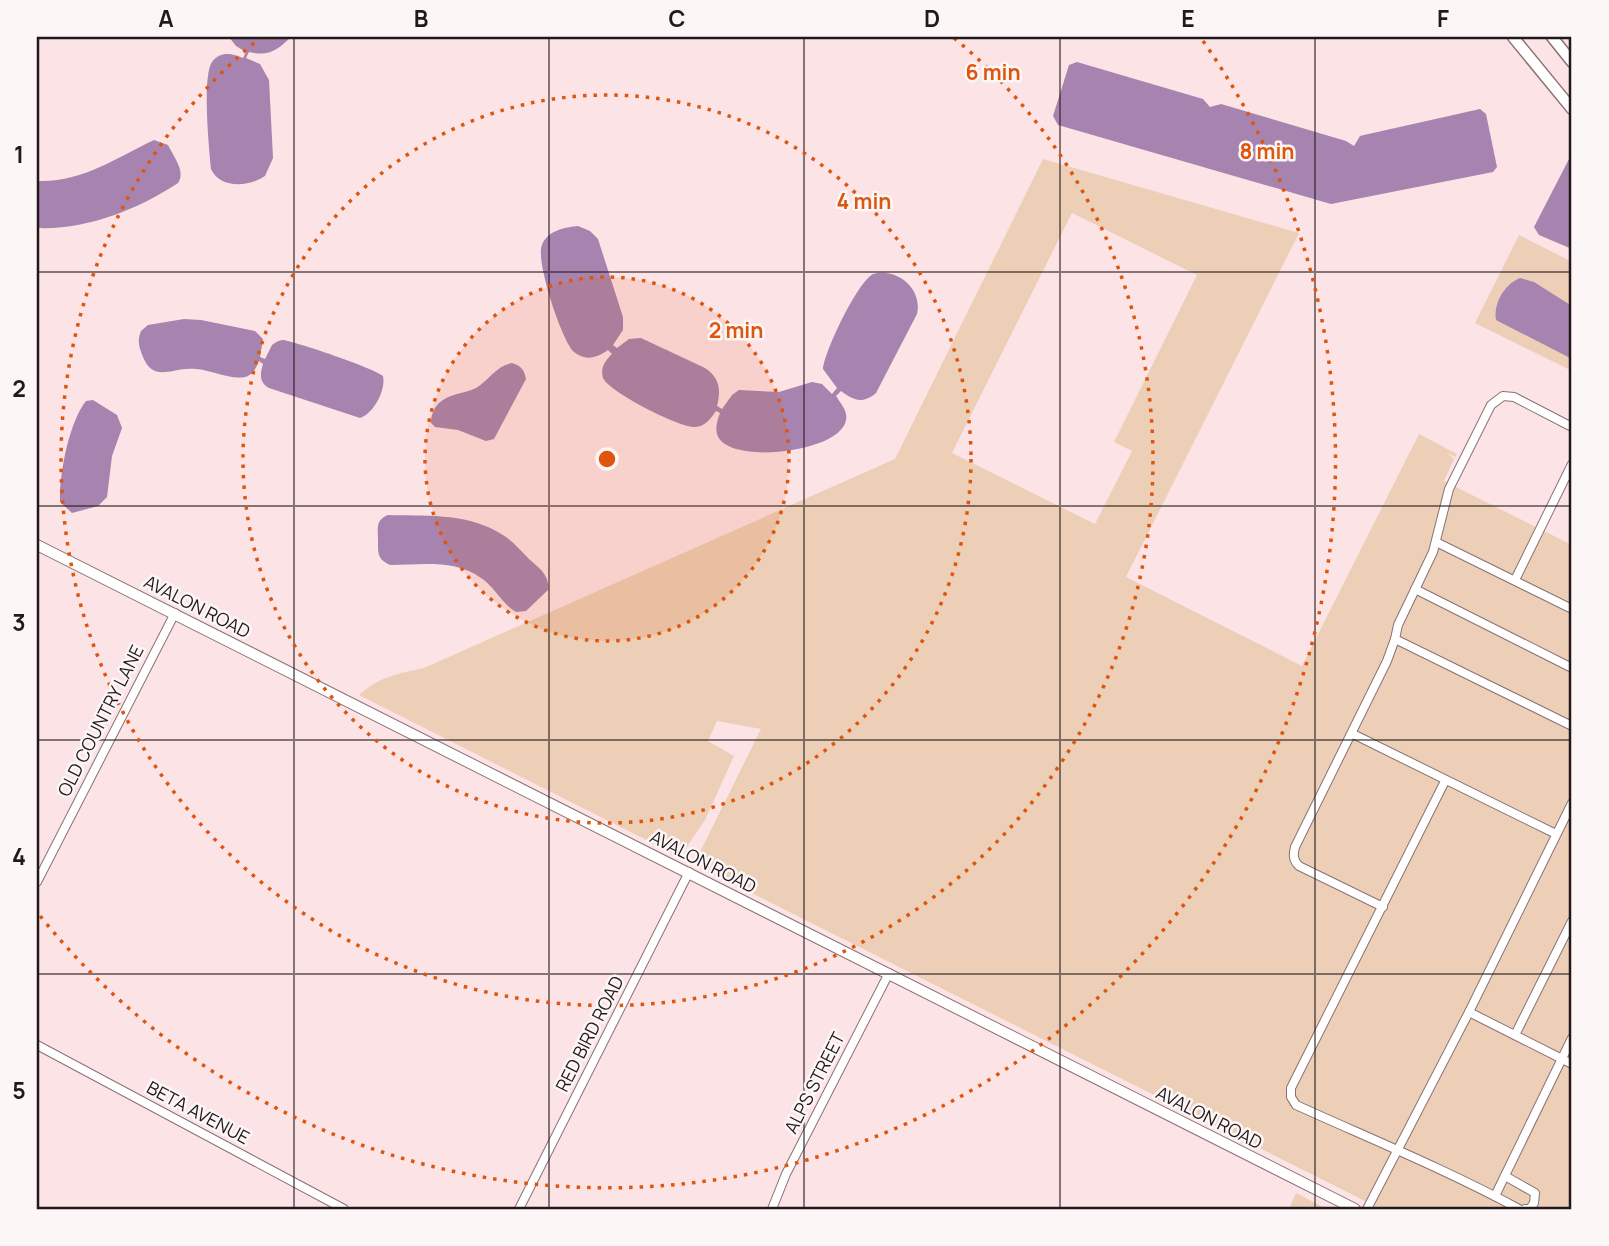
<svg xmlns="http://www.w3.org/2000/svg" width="1609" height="1246" font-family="Manrope,sans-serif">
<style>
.green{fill:#eccfb6;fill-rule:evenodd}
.water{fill:#a783b0}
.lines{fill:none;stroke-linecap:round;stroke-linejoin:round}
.minor-casing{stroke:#8b7173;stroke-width:10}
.major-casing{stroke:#8b7173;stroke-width:12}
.highway-casing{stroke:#8b7173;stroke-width:13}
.minor{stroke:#fff;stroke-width:8}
.major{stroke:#fff;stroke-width:10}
.highway{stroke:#fff;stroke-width:10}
.grid{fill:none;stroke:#23191a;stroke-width:2;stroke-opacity:0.55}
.ring{fill:none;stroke:#de560d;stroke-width:3.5;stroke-dasharray:3.5 7}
.labels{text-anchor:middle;stroke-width:5;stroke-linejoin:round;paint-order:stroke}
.street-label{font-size:18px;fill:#23191a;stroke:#fcf6f6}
.centre{fill:#de560d;stroke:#fcf6f6;stroke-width:3.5}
.ring-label{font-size:21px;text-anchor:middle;font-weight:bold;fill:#de560d;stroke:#fcf6f6;stroke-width:5;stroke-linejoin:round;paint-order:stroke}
.neatline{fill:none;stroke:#23191a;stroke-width:2.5}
.grid-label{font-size:23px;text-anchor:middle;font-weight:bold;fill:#23191a}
</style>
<rect width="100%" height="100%" fill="#fce3e6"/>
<!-- green -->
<g class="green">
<path d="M1043 159 1299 233 1126 577 1302 666 1419 434 1457 454 1455 457 1447 453 1454 459 1444 481 1572 545V1209H1381L694 864 761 729 717 721 708 741 734 756 705 820 680 857 359 695C377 678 399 673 424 668L895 459ZM1072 213 1197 275 1114 442 1132 451 1095 524 952 453Z"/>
<polygon points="1519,235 1572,262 1572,371 1475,323"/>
<polygon points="1296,1193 1327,1209 1289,1209"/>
</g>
<!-- water -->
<g class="water">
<path d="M229 37H291C278 50 268 57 249 52L246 58 260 64 269 80 273 158 265 176C249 187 220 189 211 169 209 148 202 77 212 62 220 51 232 53 243 58L246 52 236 46Z"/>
<polygon points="1077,62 1203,99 1210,107 1221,104 1346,141 1354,146 1360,136 1364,135 1480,109 1486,114 1497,167 1493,172 1331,204 1058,125 1053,116 1069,65"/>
<path d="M154 140 168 145C174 157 186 172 178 183 137 210 86 230 37 228V181C81 183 116 158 154 140Z"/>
<polygon points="1569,159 1572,159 1572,249 1539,235 1534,227"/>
<path d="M578 226 590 231 598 239 623 317V330L613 345 617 348 629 339 641 338 705 368C720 378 721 390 717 406L722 409 732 395 739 390 779 392 812 382 822 384 832 394 837 388 823 369C825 350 857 283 873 274 897 267 923 289 917 314L876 393C863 404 854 401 841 391L836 396C841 404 848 411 846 420 841 453 726 466 717 434 715 426 718 419 720 413L716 411C711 418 705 427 695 427 680 428 609 392 603 378 600 368 605 361 612 354L608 350C598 357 586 362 574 352 562 341 535 260 542 245 547 231 565 227 578 226Z"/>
<path d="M1520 278 1534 282 1572 306V359L1496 320C1493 303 1505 284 1520 278Z"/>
<path d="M184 319 201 320 255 331 263 339 260 357 265 359 272 345C275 343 277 341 282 340 292 340 376 369 383 376 386 390 374 413 360 418L269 388C259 382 260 374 263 364L259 361C256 368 253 375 245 377 230 380 211 370 196 369 173 366 154 384 143 357 139 347 137 341 141 331L148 325Z"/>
<path d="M512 363C521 366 524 369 526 379L494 439 486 441 458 430 435 427 431 423C431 415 434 408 439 403 450 393 464 394 476 388 489 380 496 366 512 363Z"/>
<path d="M93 400 117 415 122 428 112 456 107 497 98 506 72 513 60 502C59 475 69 422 86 401Z"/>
<path d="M388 515C423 516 464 513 496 531 509 537 519 549 529 559 539 568 550 575 548 590L526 611 516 612C502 604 495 587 481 578 455 559 420 565 390 565 377 559 378 553 378 541 378 529 375 520 388 515Z"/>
</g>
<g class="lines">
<defs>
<g id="minor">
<polyline points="1436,542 1572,609"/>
<polyline points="1515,580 1572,464"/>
<polyline points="1415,589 1572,668"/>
<polyline points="1395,639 1572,726"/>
<polyline points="1353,734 1556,834"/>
<path d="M1445 781 1291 1088V1097L1296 1105C1371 1139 1447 1170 1519 1209"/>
<polyline points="37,882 175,613"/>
<path d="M1383 907 1299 866C1293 860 1293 855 1295 847L1387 661 1395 639 1398 625 1433 552 1449 489 1491 405 1503 396 1514 397 1572 427"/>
<polyline points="1469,1012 1572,1064"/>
<polyline points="1515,1035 1572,921"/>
<polyline points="37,1045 344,1209"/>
<polyline points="1505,1176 1535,1193 1534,1203 1530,1209 1525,1209"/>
<polyline points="1495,1196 1572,1038"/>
<polyline points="519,1209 689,872"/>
<polyline points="772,1209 786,1174 889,973"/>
<polyline points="1367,1209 1469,1012 1572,803"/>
</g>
<polyline id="major" points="37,545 1355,1209"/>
<g id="highway">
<polyline points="1513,37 1572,109"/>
<polyline points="1552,37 1572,62"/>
</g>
</defs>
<!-- minor casing -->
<use href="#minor" class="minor-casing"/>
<!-- major casing -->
<use href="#major" class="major-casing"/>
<!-- highway casing -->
<use href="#highway" class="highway-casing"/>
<!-- minor -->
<use href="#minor" class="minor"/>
<!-- major -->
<use href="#major" class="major"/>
<!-- highway -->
<use href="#highway" class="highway"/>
</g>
<!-- grid -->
<path class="grid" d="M294 37V1209M549 37V1209M804 37V1209M1060 37V1209M1315 37V1209M37 272H1572M37 506H1572M37 740H1572M37 974H1572"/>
<!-- distance rings -->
<circle cx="607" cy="459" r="182" fill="#de560d" fill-opacity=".12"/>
<g class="ring">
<circle cx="607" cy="459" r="182"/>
<circle cx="607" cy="459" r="364"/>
<path d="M954 38A546 546 0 1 1 260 38"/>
<path d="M1203 41A728 728 0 0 1 37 912"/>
</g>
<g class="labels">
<!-- street labels -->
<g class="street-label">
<text transform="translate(197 607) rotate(27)" y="6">AVALON ROAD</text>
<text transform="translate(101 721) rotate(-63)" y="6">OLD COUNTRY LANE</text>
<text transform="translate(703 862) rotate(27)" y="6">AVALON ROAD</text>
<text transform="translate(590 1034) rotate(-63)" y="6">RED BIRD ROAD</text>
<text transform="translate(815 1083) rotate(-63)" y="6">ALPS STREET</text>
<text transform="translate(198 1113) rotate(28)" y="6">BETA AVENUE</text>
<text transform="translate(1209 1118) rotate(27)" y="6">AVALON ROAD</text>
</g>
</g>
<circle cx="607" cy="459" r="10" class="centre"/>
<g class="ring-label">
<text x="993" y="80">6 min</text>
<text x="1267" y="159">8 min</text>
<text x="864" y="209">4 min</text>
<text x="736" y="338">2 min</text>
</g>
<!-- border -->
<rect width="1609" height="1246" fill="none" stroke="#fcf6f6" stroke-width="77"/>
<rect x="38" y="38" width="1532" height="1170" class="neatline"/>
<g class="grid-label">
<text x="166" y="27">A</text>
<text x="421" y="27">B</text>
<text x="677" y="27">C</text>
<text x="932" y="27">D</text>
<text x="1188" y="27">E</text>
<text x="1443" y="27">F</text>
<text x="19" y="163">1</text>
<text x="19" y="397">2</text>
<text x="19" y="631">3</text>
<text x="19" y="865">4</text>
<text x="19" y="1099">5</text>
</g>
</svg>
